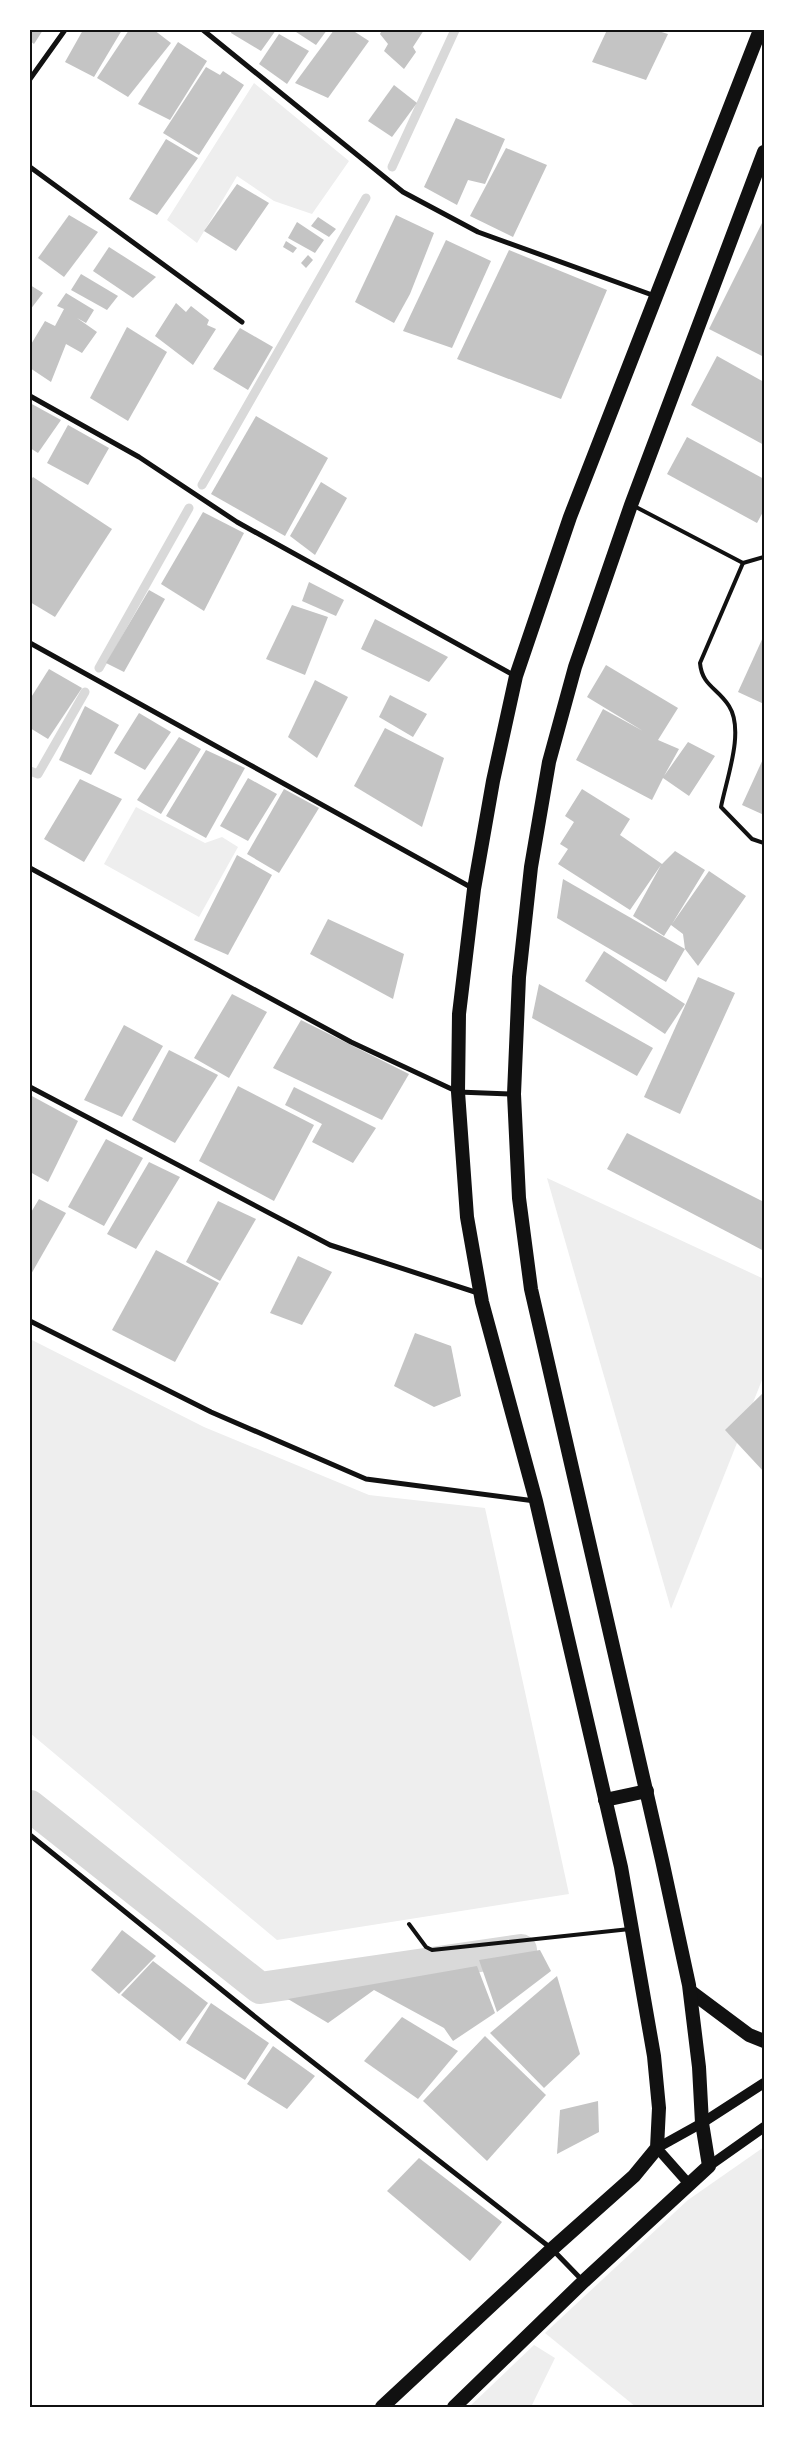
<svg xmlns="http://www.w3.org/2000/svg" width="794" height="2437" font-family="Commissioner,sans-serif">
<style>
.green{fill:#eee}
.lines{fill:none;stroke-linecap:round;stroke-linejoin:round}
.stream{stroke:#d9d9d9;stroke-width:9}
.canal{stroke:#d9d9d9;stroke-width:32}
.building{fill:#c4c4c4}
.service{stroke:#111;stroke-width:4}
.minor{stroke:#111;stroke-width:5}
.secondary{stroke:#111;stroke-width:10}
.trunk{stroke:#111;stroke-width:14}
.neatline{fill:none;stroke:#111;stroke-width:2}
</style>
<rect width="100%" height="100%" fill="#fff"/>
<!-- green -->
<g class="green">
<polygon points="254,83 349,161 312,214 274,201 237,176 197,243 167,220"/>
<polygon points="136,807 205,843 222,837 238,847 199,917 104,864"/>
<polygon points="547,1178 764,1279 764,1375 671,1609"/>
<polygon points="30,1339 204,1427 369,1495 485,1508 569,1894 277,1940 30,1733"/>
<polygon points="764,2147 764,2407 636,2407 545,2333 688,2200"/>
<polygon points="534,2345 555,2358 531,2407 469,2407"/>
</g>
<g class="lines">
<!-- stream -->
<g class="stream">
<polyline points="392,167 455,30"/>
<polyline points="202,485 366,198"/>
<polyline points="99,668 189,508"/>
<polyline points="30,771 38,774 85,692"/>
</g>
<!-- canal -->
<polyline class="canal" points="30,1806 260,1988 521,1950"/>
</g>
<!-- building -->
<g class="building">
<polygon points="30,30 43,30 34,44 30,41"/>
<polygon points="83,30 122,30 94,77 65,62"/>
<polygon points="129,30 154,30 171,43 128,97 97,78"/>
<polygon points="232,30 276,30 261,51 231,33"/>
<polygon points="293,30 327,30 316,45"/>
<polygon points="334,30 352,30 369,41 328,98 295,83"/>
<polygon points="382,30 424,30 413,47 416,52 404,69 384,51 388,44 380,34"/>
<polygon points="607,30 655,30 668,34 646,80 592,62"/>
<polygon points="279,34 309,51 287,84 259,64"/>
<polygon points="178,42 207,61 170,120 138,104"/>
<polygon points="206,67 220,75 223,71 244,85 199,155 163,133"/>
<polygon points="394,85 417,103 392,137 368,121"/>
<polygon points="456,118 505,139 485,184 468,180 457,205 424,187"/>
<polygon points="166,139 198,158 157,215 129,199"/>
<polygon points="506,148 547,165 513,237 470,216"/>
<polygon points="237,184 269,203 236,251 204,231"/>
<polygon points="69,215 98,232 64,277 38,258"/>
<polygon points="396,215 434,233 410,294 394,323 355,302"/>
<polygon points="318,217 336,229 329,237 311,226"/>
<polygon points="764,219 764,357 709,329"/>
<polygon points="297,222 324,240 315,253 288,238"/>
<polygon points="446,240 491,261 452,348 403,331"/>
<polygon points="286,241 297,248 293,253 283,247"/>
<polygon points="109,247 156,277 133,298 93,271"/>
<polygon points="509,250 607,290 561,399 457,359"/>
<polygon points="308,255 313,260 306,268 301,263"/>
<polygon points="81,274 118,296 107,310 71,290"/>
<polygon points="30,285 43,293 30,310"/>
<polygon points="66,293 94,310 86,323 77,318 97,332 82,353 66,344 51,382 30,368 30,346 45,321 55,326 64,309 57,306"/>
<polygon points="176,303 186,312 191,306 209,320 207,325 216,329 193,365 155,336"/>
<polygon points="127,327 167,352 128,421 90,398"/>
<polygon points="240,328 273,347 248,390 213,369"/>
<polygon points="717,356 764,382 764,445 691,405"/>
<polygon points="30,403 61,420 38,453 30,448"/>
<polygon points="256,416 328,458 285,536 211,494"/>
<polygon points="68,425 109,448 88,485 47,463"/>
<polygon points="687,437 764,479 764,510 757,523 667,474"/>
<polygon points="33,477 112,529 55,617 30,602 30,481"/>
<polygon points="321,482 347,498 315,555 290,536"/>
<polygon points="203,512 244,533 204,611 161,584"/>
<polygon points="309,582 344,600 336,616 302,601"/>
<polygon points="149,590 165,599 124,672 106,663"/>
<polygon points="292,605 328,617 305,675 266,659"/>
<polygon points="375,619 448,657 429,682 361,649"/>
<polygon points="764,635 764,704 738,692"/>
<polygon points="606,665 678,708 658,740 679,749 664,776 688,742 715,756 689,796 663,778 652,800 576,760 603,709 643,731 587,697"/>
<polygon points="49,669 82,688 48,739 30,728 30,699"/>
<polygon points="315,680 348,697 317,758 288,737"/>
<polygon points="390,695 427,714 413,737 379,717"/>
<polygon points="85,706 119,725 91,775 59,760"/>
<polygon points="139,713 171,732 145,770 114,753"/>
<polygon points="385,728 444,758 422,827 354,786"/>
<polygon points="179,737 201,749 161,814 137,800"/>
<polygon points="206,750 245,768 206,838 166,816"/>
<polygon points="764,757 764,815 742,805"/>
<polygon points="248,778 277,794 248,841 220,826"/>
<polygon points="80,779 122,799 84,862 44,839"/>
<polygon points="284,789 319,808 279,873 247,854"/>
<polygon points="582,789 630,819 620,835 662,864 675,851 705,870 672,924 709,871 746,896 698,966 685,949 683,934 671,925 664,936 633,916 661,865 630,910 558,864 568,849 560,844 574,822 565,816"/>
<polygon points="237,855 272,875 228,955 194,940"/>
<polygon points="563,879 685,949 666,982 557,918"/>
<polygon points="328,919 404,954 393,999 310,954"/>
<polygon points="604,951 685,1004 665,1034 585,981"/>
<polygon points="698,977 735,993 680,1114 644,1097"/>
<polygon points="539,984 653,1048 637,1076 532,1018"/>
<polygon points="232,994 267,1012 229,1078 194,1058"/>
<polygon points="301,1020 409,1074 382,1120 273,1068"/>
<polygon points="124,1025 163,1046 122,1117 84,1100"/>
<polygon points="169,1050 218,1075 175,1143 132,1120"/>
<polygon points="238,1086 314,1125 274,1201 199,1161"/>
<polygon points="294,1087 376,1128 353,1163 312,1142 322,1124 285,1105"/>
<polygon points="30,1095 78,1121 48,1182 30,1172"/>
<polygon points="627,1133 764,1202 764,1251 607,1169"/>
<polygon points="106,1139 143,1158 104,1226 68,1207"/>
<polygon points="149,1162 180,1177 136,1249 107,1234"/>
<polygon points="39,1199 66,1213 30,1276 30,1214"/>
<polygon points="218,1201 256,1219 220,1281 186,1262"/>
<polygon points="156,1250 219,1283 175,1362 112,1330"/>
<polygon points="298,1256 332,1272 302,1325 270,1313"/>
<polygon points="415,1333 451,1346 461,1396 434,1407 394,1386"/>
<polygon points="764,1392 764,1472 725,1430"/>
<polygon points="122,1930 156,1956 119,1994 91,1970"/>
<polygon points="540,1950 551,1971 497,2012 479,1960"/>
<polygon points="153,1961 208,2003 180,2041 121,1995"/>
<polygon points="477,1966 495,2013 453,2041 444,2028 374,1990 328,2023 288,1999"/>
<polygon points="557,1976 580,2054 544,2088 490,2033"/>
<polygon points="211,2003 269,2043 245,2080 186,2043"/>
<polygon points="402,2017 458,2051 418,2099 364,2061"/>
<polygon points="485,2036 546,2095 487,2161 423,2101"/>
<polygon points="273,2046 315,2076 287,2109 247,2084"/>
<polygon points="598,2101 599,2132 557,2154 560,2110"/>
<polygon points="419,2158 502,2222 470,2261 387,2191"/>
</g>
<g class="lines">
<!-- service -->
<g class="service">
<polyline points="634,506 743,563"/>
<path d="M764 557 743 563 700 663C702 686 718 688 729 706 745 731 726 780 721 807L752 839 764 843"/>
<polyline points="409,1924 426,1947 432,1950 630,1929"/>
</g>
<!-- minor -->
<g class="minor">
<polyline points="203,30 403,192 478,232 655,296"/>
<polyline points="30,79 65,30"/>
<polyline points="30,167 242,322"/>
<polyline points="30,396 139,457 237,522 515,676"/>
<polyline points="30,643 474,889"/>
<polyline points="30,868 351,1042 458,1092 512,1094"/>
<polyline points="30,1087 330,1245 478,1293"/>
<polyline points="30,1321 211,1412 366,1479 535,1501"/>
<polyline points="30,1835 269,2028 552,2249 582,2280"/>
</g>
<!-- secondary -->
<g class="secondary">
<polyline points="709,2166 764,2127"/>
<polyline points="688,2183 657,2148 702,2123 764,2083"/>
</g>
<!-- trunk -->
<g class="trunk">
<polyline points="605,1800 647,1791"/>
<polyline points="690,1991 749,2035 764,2041"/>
<polyline points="382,2407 552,2249 634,2176 657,2148 659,2108 654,2056 621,1867 536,1501 482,1302 467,1217 458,1092 459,1014 474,889 493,781 516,676 570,517 760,30"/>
<polyline points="454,2407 584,2281 709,2166 702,2123 699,2067 689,1985 662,1860 531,1289 519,1198 514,1094 519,977 531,867 549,762 575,667 631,505 764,152"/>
</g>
</g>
<!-- border -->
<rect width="794" height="2437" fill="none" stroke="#ffffff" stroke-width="62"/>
<rect x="31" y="31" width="732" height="2375" class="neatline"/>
</svg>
